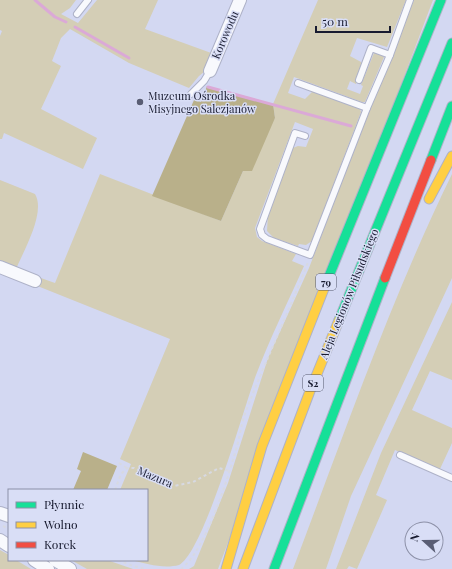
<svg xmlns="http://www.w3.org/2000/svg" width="452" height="569" font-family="'Playfair Display',serif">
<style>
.green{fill:#d4ceb6}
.forest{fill:#b9b08a}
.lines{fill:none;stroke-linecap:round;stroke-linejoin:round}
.stream{stroke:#dba9d7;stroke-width:3}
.lane-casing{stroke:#aeb2c8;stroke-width:8}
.street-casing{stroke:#aeb2c8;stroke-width:14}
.fast-casing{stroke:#aeb2c8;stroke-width:11}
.slow-casing{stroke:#aeb2c8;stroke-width:11}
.jam-casing{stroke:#aeb2c8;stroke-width:11}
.path{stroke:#d7d9e2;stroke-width:2;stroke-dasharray:3 3;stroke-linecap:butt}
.lane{stroke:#f8f9fd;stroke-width:6}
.street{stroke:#f8f9fd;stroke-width:12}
.fast{stroke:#16e098;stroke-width:9}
.slow{stroke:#ffcf43;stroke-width:9}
.jam{stroke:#f24e42;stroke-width:9}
.poi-dot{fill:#595d74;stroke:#d9def6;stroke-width:1.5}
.labels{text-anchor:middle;stroke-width:3;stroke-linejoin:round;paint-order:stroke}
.shield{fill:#d9def6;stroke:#52566b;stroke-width:1}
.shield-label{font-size:10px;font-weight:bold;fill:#181b30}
.street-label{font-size:11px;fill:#181b30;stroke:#d9def6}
.poi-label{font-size:11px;fill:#181b30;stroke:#d9def6;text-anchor:start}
</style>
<rect width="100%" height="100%" fill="#d3d8f2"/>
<!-- green -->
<g class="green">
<polygon points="0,0 76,0 70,8 61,14 78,23 97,0 158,0 145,29 214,54 205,71 199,76 189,88 129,63 70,29 61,38 52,61 61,66 41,109 97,138 83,169 4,133 2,139 0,139 0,36 2,31 0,30"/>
<path d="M318 0H406L387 47 357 38 350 56 361 62 363 66 356 84 350 81 347 89 360 94 363 86 361 85 374 53 377 52 384 57 365 102H362L294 77 288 93 305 99 313 91 360 109 361 112 312 241 306 245 299 244 298 246 274 238 267 231 268 214 293 148 298 146 306 147 313 129 295 122 255 228 257 237 262 241 296 254 292 261 304 266C288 302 270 338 256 375 244 407 204 552 179 565 164 569 146 564 132 560H147V490H120L131 464 120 459 170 339 35 285 38 277 55 283 100 174 221 221 243 171 275 118 273 104Z"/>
<polygon points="414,0 433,0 218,569 189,569 194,566 228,483 268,358 309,268 363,126"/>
<path d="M452 174V278L351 496 326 569H293C343 437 390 301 452 174Z"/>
<path d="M0 180 35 194C46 212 24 250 16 269L0 263Z"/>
<polygon points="452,302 452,380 430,371 412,410 452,428 452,443 440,469 438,469 395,450 376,495 387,500 357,569 349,566 347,569 336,569 381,453"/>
<polygon points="0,550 9,555 9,560 16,560 31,569 0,569"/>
<polygon points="71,560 107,560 133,569 87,569"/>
</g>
<!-- forest -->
<g class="forest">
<polygon points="207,86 273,104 275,118 252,171 243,171 221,221 152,196 194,100 201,102"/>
<polygon points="83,452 117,466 107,490 73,490 81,471 77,469"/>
</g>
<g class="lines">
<!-- stream -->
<g class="stream">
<polyline points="35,0 55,17 66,22"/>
<polyline points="75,27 129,58"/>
<polyline points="208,87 351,126"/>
</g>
<defs>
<g id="lane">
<polyline points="77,14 88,0"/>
<polyline points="359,80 371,48 390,55"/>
<polyline points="298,83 367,108"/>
<polyline points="191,94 204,81 210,71"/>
<polyline points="305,136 295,133 260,229 262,235 267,239 310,255 367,108 390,55 410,0"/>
<polyline points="400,455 452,478"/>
</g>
<g id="street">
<polyline points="210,71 240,0"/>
<polyline points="0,267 35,281"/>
<polyline points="0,513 9,516"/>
<polyline points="0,540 9,546"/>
<polyline points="34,560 48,569"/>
<polyline points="55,560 70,569"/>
</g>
<g id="fast">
<polyline points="431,160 452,106"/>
<polyline points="325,286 441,0"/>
<polyline points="339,320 452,43"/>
<polyline points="274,569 385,278"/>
</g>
<g id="slow">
<polyline points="429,199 452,156"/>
<polyline points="226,569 262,446 325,286"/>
<polyline points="243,569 310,391 339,320"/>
</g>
<polyline id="jam" points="385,278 431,160"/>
</defs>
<!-- lane casing -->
<use href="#lane" class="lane-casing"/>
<!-- street casing -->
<use href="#street" class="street-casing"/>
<!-- fast casing -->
<use href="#fast" class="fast-casing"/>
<!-- slow casing -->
<use href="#slow" class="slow-casing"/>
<!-- jam casing -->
<use href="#jam" class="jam-casing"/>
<!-- path -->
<g class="path">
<polyline points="119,463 127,468"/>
<polyline points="115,490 121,474 127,468 134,468 174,486 193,482 219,468 229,471"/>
<polyline points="3,526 9,529"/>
<polyline points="118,560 133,566 146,569"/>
<path d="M181 569C206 550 228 478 237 446 240 436 241 426 244 416 264 364 288 314 308 262"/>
</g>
<!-- lane -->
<use href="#lane" class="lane"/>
<!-- street -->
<use href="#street" class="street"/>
<!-- fast -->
<use href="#fast" class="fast"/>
<!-- slow -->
<use href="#slow" class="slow"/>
<!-- jam -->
<use href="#jam" class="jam"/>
</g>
<!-- markers -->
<circle class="poi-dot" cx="140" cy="102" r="4"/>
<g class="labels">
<!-- shield labels -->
<g class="shield">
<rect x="316" y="274" width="20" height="16" rx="3"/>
<rect x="303" y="375" width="20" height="16" rx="3"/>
</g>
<g class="shield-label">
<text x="326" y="286">79</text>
<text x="313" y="387">S2</text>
</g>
<!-- street labels -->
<g class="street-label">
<text transform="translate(225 35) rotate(-67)" y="4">Korowodu</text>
<text transform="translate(349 294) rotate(-68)" y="4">Aleja Legionów Piłsudskiego</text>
<text transform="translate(155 477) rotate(23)" y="4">Mazura</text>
</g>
<!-- poi labels -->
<g class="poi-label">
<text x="148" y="100">Muzeum Ośrodka<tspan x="148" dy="13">Misyjnego Salezjanów</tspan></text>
</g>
</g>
<!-- legend -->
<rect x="8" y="489" width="140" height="72" fill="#d9def6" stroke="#8c90a7"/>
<rect x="16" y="502" width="20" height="6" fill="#16e098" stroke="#8c90a7"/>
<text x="44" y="509" font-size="12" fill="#181b30">Płynnie</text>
<rect x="16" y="522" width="20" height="6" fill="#ffcf43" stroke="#8c90a7"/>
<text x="44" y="529" font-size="12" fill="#181b30">Wolno</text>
<rect x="16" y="542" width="20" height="6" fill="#f24e42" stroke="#8c90a7"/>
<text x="44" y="549" font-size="12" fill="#181b30">Korek</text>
<!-- north arrow -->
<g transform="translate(424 541) rotate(291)"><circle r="19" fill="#d9def6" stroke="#8c90a7"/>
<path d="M0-3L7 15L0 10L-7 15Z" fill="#595d74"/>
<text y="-6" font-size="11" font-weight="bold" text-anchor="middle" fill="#181b30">N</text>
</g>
<!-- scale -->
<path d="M316 26v6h74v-6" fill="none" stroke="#181b30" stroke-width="2"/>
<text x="322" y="26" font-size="12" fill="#181b30" stroke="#d9def6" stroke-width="3" paint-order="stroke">50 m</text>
</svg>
